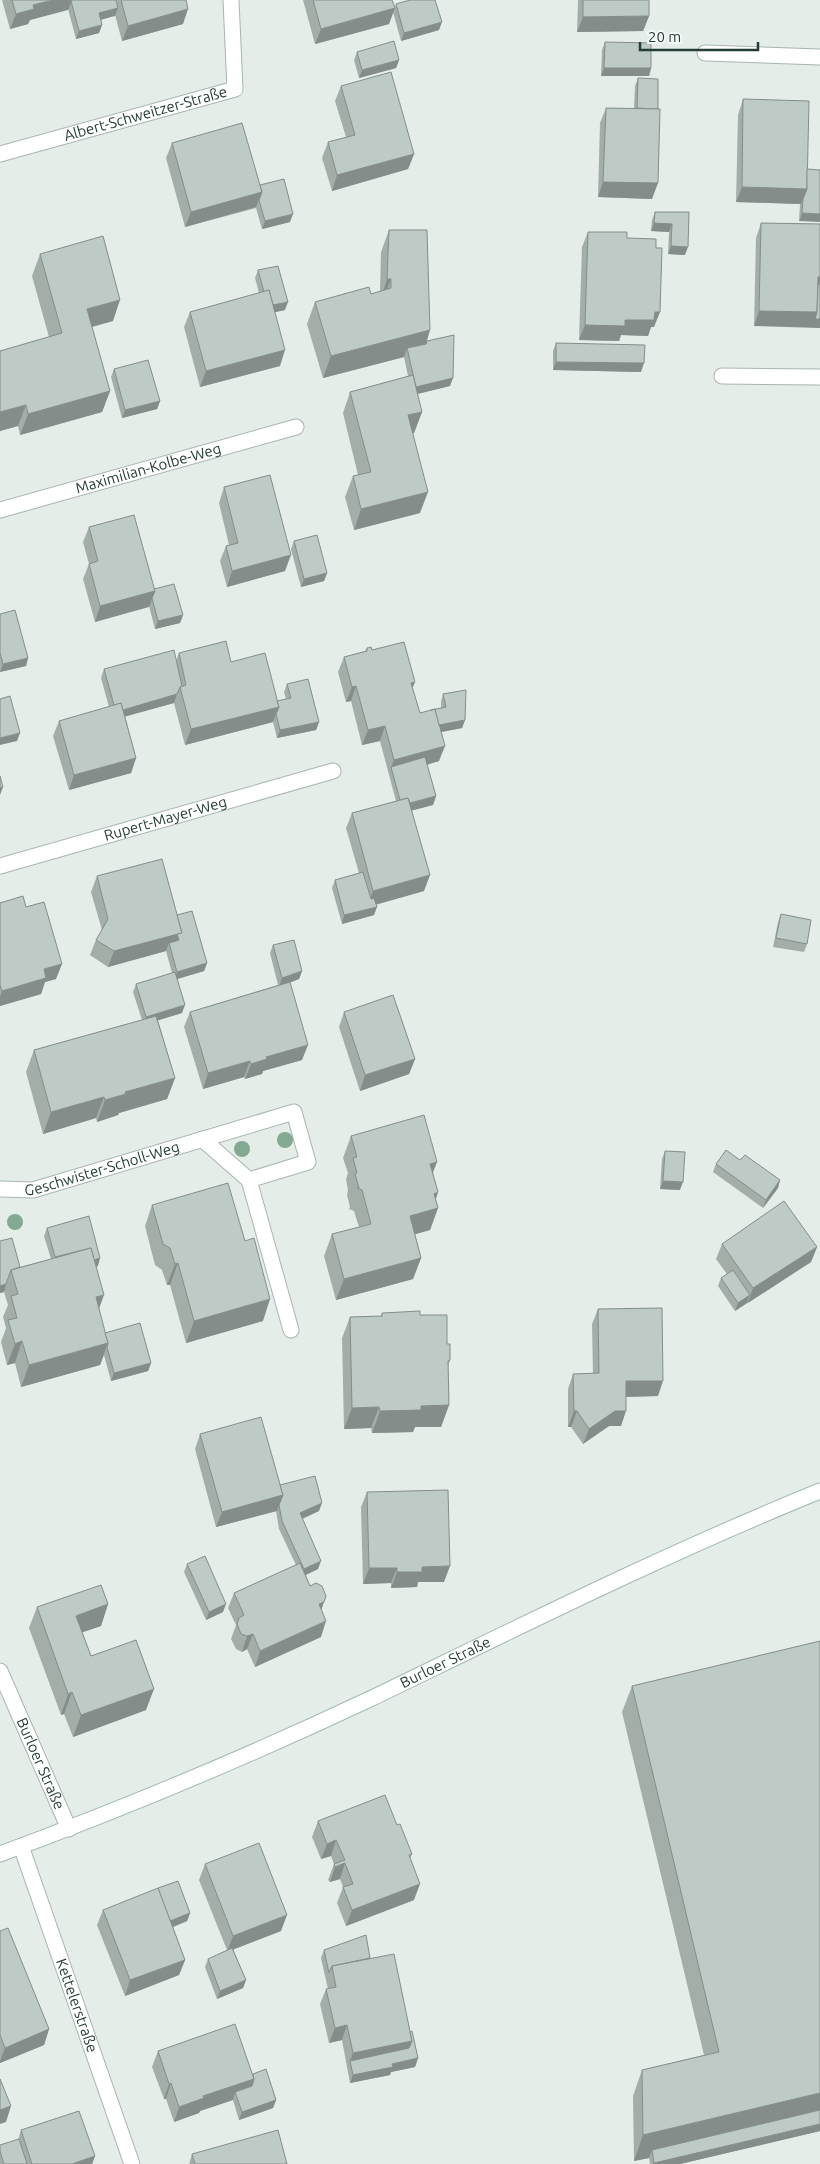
<svg xmlns="http://www.w3.org/2000/svg" width="820" height="2164" font-family="Ubuntu,sans-serif">
<style>
.lines{fill:none;stroke-linecap:round;stroke-linejoin:round}
.service-casing{stroke:#a8b5b0;stroke-width:17}
.minor-casing{stroke:#a8b5b0;stroke-width:17}
.secondary-casing{stroke:#a4b8b1;stroke-width:17}
.service{stroke:#fff;stroke-width:15}
.minor{stroke:#fff;stroke-width:15}
.secondary{stroke:#fff;stroke-width:15}
.tree{fill:#83a992}
.wall{fill:#a3aea9}
.shaded-wall{fill:#848d8a}
.building{fill:#bdcac5;stroke:#848d8a}
.labels{text-anchor:middle;stroke-width:4.5;stroke-linejoin:round;paint-order:stroke}
.street-label{font-size:15px;fill:#253d37;stroke:#f5f9f7}
</style>
<rect width="100%" height="100%" fill="#e5ede9"/>
<g class="lines">
<defs>
<g id="service">
<polyline points="705,53 820,57"/>
<polyline points="722,376 820,377"/>
<polyline points="249,1180 291,1330"/>
<path id="s1" d="M0 1671 69 1829"/>
</g>
<g id="minor">
<path id="s2" d="M0 154 235 89 231 0"/>
<path id="s3" d="M0 510 296 427"/>
<path id="s4" d="M0 866 333 771"/>
<path id="s5" d="M0 1189 33 1190 294 1112 308 1162 249 1180 202 1139"/>
<path id="s6" d="M21 1846 132 2164"/>
</g>
<g id="secondary">
<path id="s7" d="M0 1854C125 1808 249 1756 370 1699 519 1627 667 1553 820 1491"/>
</g>
</defs>
<!-- service casing -->
<use href="#service" class="service-casing"/>
<!-- minor casing -->
<use href="#minor" class="minor-casing"/>
<!-- secondary casing -->
<use href="#secondary" class="secondary-casing"/>
<!-- service -->
<use href="#service" class="service"/>
<!-- minor -->
<use href="#minor" class="minor"/>
<!-- secondary -->
<use href="#secondary" class="secondary"/>
</g>
<!-- trees -->
<g class="tree">
<circle cx="285" cy="1140" r="8"/>
<circle cx="242" cy="1149" r="8"/>
<circle cx="15" cy="1222" r="8"/>
</g>
<!-- wall -->
<g class="wall">
<polygon points="2,0 186,0 183,24 122,41 115,15 101,20 102,25 99,33 76,39 68,9 30,20 28,24 10,29"/>
<polygon points="303,0 392,0 395,8 396,4 439,30 401,41 393,12 389,24 315,44"/>
<polygon points="578,0 649,0 649,16 643,31 577,32"/>
<polygon points="605,42 651,68 649,76 601,76 602,50"/>
<polygon points="357,52 399,60 396,68 359,78 354,60"/>
<polygon points="638,78 658,109 652,199 598,197 600,123 606,108 634,108 635,86"/>
<polygon points="341,86 414,154 408,169 332,191 322,158 328,142 346,137 335,101"/>
<polygon points="743,99 807,169 820,170 799,221 800,204 736,202 738,115"/>
<polygon points="172,143 260,185 290,222 262,229 256,208 185,227 166,158"/>
<polygon points="655,212 689,212 685,255 668,254 669,232 651,231 652,220"/>
<polygon points="761,223 820,224 754,326 756,238"/>
<polygon points="389,230 430,330 427,341 450,386 417,394 422,412 414,433 413,433 420,513 354,530 345,497 353,476 358,475 343,413 350,392 408,376 404,357 323,378 307,324 315,302 371,294 380,291 381,252"/>
<polygon points="588,232 627,238 654,327 651,327 648,336 621,335 619,341 579,340 582,247"/>
<polygon points="40,254 113,321 92,327 110,391 102,412 20,435 18,426 0,431 0,351 49,337 32,276"/>
<polygon points="258,270 285,310 275,312 280,366 200,387 184,327 190,312 259,293 255,278"/>
<polygon points="556,343 641,372 553,370 553,351"/>
<polygon points="114,369 160,401 157,409 122,418 111,377"/>
<polygon points="224,487 285,571 227,587 220,561 226,546 229,545 219,503"/>
<polygon points="89,527 154,589 183,615 180,623 155,629 149,606 95,622 83,579 89,564 83,542"/>
<polygon points="294,541 327,573 324,581 301,587 291,549"/>
<polygon points="0,614 28,658 26,666 0,672"/>
<polygon points="367,648 372,650 412,688 420,713 441,708 441,702 443,694 465,720 462,728 441,732 439,761 427,765 436,796 433,805 412,810 424,891 376,904 374,915 342,924 332,888 335,880 359,873 346,828 352,813 396,801 380,741 362,745 351,701 346,702 338,672 344,657 365,651"/>
<polygon points="179,653 231,662 277,701 286,699 284,692 287,684 319,722 316,730 277,738 273,722 185,745 174,703 125,716 136,758 131,773 69,790 53,736 59,721 109,707 101,678 104,669 176,661"/>
<polygon points="97,876 177,915 207,963 204,971 177,979 182,1013 158,1020 175,1078 167,1099 119,1113 118,1115 97,1122 96,1118 43,1134 26,1072 34,1050 142,1020 133,992 136,984 172,973 166,951 108,967 90,955 96,940 102,930 91,892"/>
<polygon points="0,903 26,907 56,979 45,982 41,994 0,1006"/>
<polygon points="781,914 807,944 804,952 773,947 778,922"/>
<polygon points="273,945 302,971 299,979 290,982 302,1060 263,1071 262,1074 245,1079 244,1077 203,1089 184,1027 190,1012 278,985 270,953"/>
<polygon points="344,1012 415,1059 409,1074 360,1091 339,1027"/>
<polygon points="351,1136 433,1173 438,1192 436,1199 438,1208 430,1230 415,1234 421,1258 413,1279 336,1300 324,1256 332,1234 359,1227 354,1211 349,1209 350,1207 347,1195 348,1190 346,1179 348,1173 343,1158"/>
<polygon points="665,1151 680,1190 660,1189 662,1159"/>
<polygon points="740,1160 780,1180 778,1188 763,1208 713,1172 716,1164"/>
<polygon points="152,1205 263,1321 186,1343 170,1285 167,1285 162,1270 155,1265 145,1226"/>
<polygon points="47,1228 98,1266 96,1267 99,1309 105,1333 151,1363 148,1371 111,1381 104,1355 100,1365 21,1387 15,1363 7,1365 1,1342 6,1328 3,1317 8,1305 4,1292 0,1293 0,1241 20,1267 51,1259 44,1236"/>
<polygon points="722,1244 817,1247 811,1262 735,1311 718,1286 721,1278 727,1274 716,1259"/>
<polygon points="598,1309 658,1396 626,1397 621,1426 609,1426 583,1444 571,1427 568,1427 568,1389 573,1374 593,1374 592,1324"/>
<polygon points="382,1313 420,1315 447,1344 450,1360 448,1367 449,1405 441,1427 415,1427 413,1432 372,1433 371,1428 344,1429 342,1338 350,1317 381,1316"/>
<polygon points="200,1434 319,1511 302,1519 318,1569 306,1575 310,1586 326,1596 321,1610 321,1637 255,1667 247,1649 242,1652 236,1649 231,1639 236,1625 228,1608 234,1593 296,1565 279,1529 276,1511 216,1527 195,1449"/>
<polygon points="367,1492 444,1582 418,1582 417,1587 391,1588 391,1583 363,1584 361,1507"/>
<polygon points="187,1564 223,1612 206,1620 184,1572"/>
<polygon points="108,1604 101,1626 82,1632 91,1656 146,1710 73,1737 64,1714 61,1715 29,1628 37,1607"/>
<polygon points="632,1686 820,2131 680,2164 650,2164 649,2158 634,2161 633,2096 642,2070 704,2055 622,1712"/>
<polygon points="318,1821 397,1825 412,1854 410,1859 414,1900 346,1926 337,1903 343,1887 340,1879 330,1882 328,1880 334,1864 331,1856 321,1859 312,1837"/>
<polygon points="205,1864 281,1931 233,1949 246,1980 243,1988 217,1999 205,1967 208,1959 227,1950 199,1880"/>
<polygon points="103,1910 190,1913 187,1921 173,1927 185,1960 179,1975 125,1996 97,1925"/>
<polygon points="0,1931 49,2029 44,2045 0,2063"/>
<polygon points="324,1950 370,1958 410,2032 418,2058 415,2067 391,2072 390,2075 350,2083 342,2040 329,2043 320,2004 326,1989 328,1989 321,1958"/>
<polygon points="158,2051 253,2074 276,2100 273,2108 239,2120 233,2100 200,2111 199,2113 174,2122 166,2099 164,2099 152,2067"/>
<polygon points="21,2130 95,2156 92,2164 0,2164 0,2145 18,2140"/>
<polygon points="192,2154 195,2164 189,2164"/>
</g>
<!-- shaded-wall -->
<g class="shaded-wall">
<polygon points="53,0 72,0 68,10 30,20 28,24 10,29 16,14 33,5"/>
<polygon points="118,8 115,16 96,21 99,13"/>
<polygon points="395,8 389,24 315,44 321,29"/>
<polygon points="188,9 183,24 122,41 128,26"/>
<polygon points="649,16 643,31 577,32 583,17"/>
<polygon points="442,22 439,30 401,41 404,33"/>
<polygon points="102,25 99,33 76,39 79,31"/>
<polygon points="399,60 396,68 359,78 362,70"/>
<polygon points="604,68 651,68 649,76 601,76"/>
<polygon points="414,154 408,169 332,191 337,175"/>
<polygon points="603,182 658,183 652,199 598,197"/>
<polygon points="742,187 807,189 801,204 736,202"/>
<polygon points="262,192 256,207 185,227 191,212"/>
<polygon points="802,213 820,214 820,222 799,221"/>
<polygon points="293,214 290,222 262,229 265,221"/>
<polygon points="654,223 672,224 669,232 651,231"/>
<polygon points="671,246 688,247 685,255 668,254"/>
<polygon points="818,277 820,277 820,287 818,292"/>
<polygon points="387,279 391,279 383,301 380,301"/>
<polygon points="120,300 113,321 80,330 87,309"/>
<polygon points="288,302 285,310 266,314 269,306"/>
<polygon points="759,311 817,312 820,319 820,328 754,326"/>
<polygon points="655,312 660,312 654,327 651,327 648,336 621,335 619,341 579,340 585,325 625,320"/>
<polygon points="430,330 423,352 407,348 404,357 323,378 331,356"/>
<polygon points="285,350 280,366 200,387 206,371"/>
<polygon points="556,362 644,363 641,372 553,370"/>
<polygon points="453,378 450,386 413,395 415,387"/>
<polygon points="110,391 102,412 20,435 28,414"/>
<polygon points="160,401 157,409 122,418 125,410"/>
<polygon points="26,405 18,426 0,431 0,412"/>
<polygon points="422,412 414,433 401,437 408,415"/>
<polygon points="428,492 420,513 354,530 361,509"/>
<polygon points="291,555 285,571 227,587 232,571"/>
<polygon points="327,573 324,581 301,587 304,579"/>
<polygon points="155,591 149,607 95,622 100,606"/>
<polygon points="183,615 180,623 155,629 158,621"/>
<polygon points="28,658 26,666 0,672 3,664"/>
<polygon points="415,682 409,697 411,683"/>
<polygon points="356,686 351,701 346,702 352,687"/>
<polygon points="177,694 174,703 113,720 116,712"/>
<polygon points="279,707 273,722 185,745 191,729"/>
<polygon points="465,720 462,728 431,734 434,726"/>
<polygon points="319,722 316,730 277,738 280,730"/>
<polygon points="385,726 380,741 362,745 368,730"/>
<polygon points="20,733 17,741 0,745 0,738"/>
<polygon points="445,746 439,761 393,774 391,767 394,760"/>
<polygon points="136,758 131,773 69,790 74,775"/>
<polygon points="3,787 0,795 0,788"/>
<polygon points="436,796 433,805 399,814 402,806"/>
<polygon points="430,875 424,891 368,907 373,891"/>
<polygon points="377,907 374,915 342,924 344,915"/>
<polygon points="182,933 176,948 169,943 166,951 108,967 114,951"/>
<polygon points="207,963 204,971 174,980 177,972"/>
<polygon points="62,964 56,979 45,982 41,994 0,1006 0,997 2,991 44,969"/>
<polygon points="302,971 299,979 279,987 282,978"/>
<polygon points="185,1005 182,1013 143,1025 146,1017"/>
<polygon points="308,1045 302,1060 263,1071 262,1074 245,1079 251,1064 266,1057"/>
<polygon points="415,1059 409,1074 360,1091 365,1075"/>
<polygon points="250,1061 244,1077 203,1089 208,1073"/>
<polygon points="175,1078 167,1099 119,1113 118,1115 97,1122 105,1100 125,1092"/>
<polygon points="104,1097 96,1118 43,1134 51,1112"/>
<polygon points="437,1162 429,1183 430,1164"/>
<polygon points="780,1180 778,1188 763,1208 766,1200"/>
<polygon points="663,1181 683,1182 680,1190 660,1189"/>
<polygon points="438,1192 432,1210 438,1208 430,1230 402,1238 410,1216 434,1194"/>
<polygon points="817,1247 811,1262 748,1303 753,1288"/>
<polygon points="100,1258 98,1266 56,1277 59,1268"/>
<polygon points="421,1258 413,1279 336,1300 344,1279"/>
<polygon points="178,1263 170,1285 167,1285 175,1264"/>
<polygon points="6,1284 4,1292 0,1293 0,1286"/>
<polygon points="104,1295 96,1317 96,1297"/>
<polygon points="750,1295 747,1303 735,1311 738,1303"/>
<polygon points="270,1299 263,1321 186,1343 194,1321"/>
<polygon points="22,1341 15,1363 7,1365 15,1344"/>
<polygon points="108,1343 100,1365 21,1387 29,1365"/>
<polygon points="151,1363 148,1371 111,1381 114,1373"/>
<polygon points="626,1381 663,1381 658,1396 620,1397"/>
<polygon points="449,1405 441,1427 415,1427 413,1432 372,1433 380,1411 421,1406"/>
<polygon points="379,1407 371,1428 344,1429 352,1408"/>
<polygon points="574,1411 577,1411 571,1427 568,1427"/>
<polygon points="615,1411 626,1411 621,1426 609,1426 583,1444 589,1429"/>
<polygon points="283,1495 277,1511 216,1527 222,1512"/>
<polygon points="322,1503 319,1511 297,1521 300,1513"/>
<polygon points="321,1561 318,1569 301,1577 304,1569"/>
<polygon points="450,1566 444,1582 418,1582 417,1587 391,1588 397,1572 422,1567"/>
<polygon points="369,1568 397,1568 391,1583 363,1584"/>
<polygon points="324,1602 319,1617 319,1604"/>
<polygon points="108,1604 101,1626 69,1637 76,1616"/>
<polygon points="226,1604 223,1612 206,1620 209,1612"/>
<polygon points="326,1621 321,1637 255,1667 260,1651"/>
<polygon points="253,1634 247,1649 242,1652 247,1636"/>
<polygon points="154,1689 146,1710 73,1737 81,1715"/>
<polygon points="72,1692 64,1714 61,1715 68,1694"/>
<polygon points="336,1840 331,1856 321,1859 327,1844"/>
<polygon points="345,1863 340,1879 330,1882 335,1867"/>
<polygon points="420,1884 414,1900 346,1926 352,1910"/>
<polygon points="190,1913 187,1921 163,1931 166,1923"/>
<polygon points="287,1915 281,1931 227,1952 233,1936"/>
<polygon points="185,1960 179,1975 125,1996 130,1980"/>
<polygon points="246,1980 243,1988 217,1999 220,1991"/>
<polygon points="347,2025 342,2040 329,2043 335,2028"/>
<polygon points="49,2029 44,2045 0,2063 0,2061 5,2048"/>
<polygon points="412,2041 406,2056 350,2061 353,2053"/>
<polygon points="418,2058 415,2067 391,2072 390,2075 350,2083 353,2075 392,2064"/>
<polygon points="254,2079 249,2095 235,2092 233,2100 200,2111 199,2113 174,2122 179,2107 203,2096"/>
<polygon points="171,2083 166,2099 164,2099 169,2084"/>
<polygon points="820,2093 820,2117 652,2150 649,2158 634,2161 643,2135"/>
<polygon points="276,2100 273,2108 239,2120 242,2112"/>
<polygon points="11,2106 6,2122 0,2124 0,2110"/>
<polygon points="820,2124 820,2131 680,2164 653,2164 654,2163"/>
<polygon points="95,2156 92,2164 72,2164"/>
</g>
<!-- building -->
<g class="building">
<polygon points="12,0 53,0 33,5 34,9 16,14"/>
<polygon points="72,0 116,0 118,8 99,13 102,25 79,31 71,1"/>
<polygon points="121,0 186,0 188,9 128,26"/>
<polygon points="313,0 392,0 395,8 321,29"/>
<polygon points="410,0 435,0 442,22 404,33 396,4"/>
<polygon points="583,0 649,0 649,16 583,17"/>
<polygon points="394,41 399,60 362,70 357,52"/>
<polygon points="605,42 651,43 651,68 604,68"/>
<polygon points="391,72 414,154 337,175 328,142 355,135 341,86"/>
<polygon points="638,78 658,79 658,109 637,108"/>
<polygon points="743,99 809,101 807,189 742,187"/>
<polygon points="606,108 660,109 658,183 603,182"/>
<polygon points="242,123 262,192 191,212 172,143"/>
<polygon points="807,169 820,170 820,214 802,213 803,199 807,189"/>
<polygon points="284,179 293,214 265,221 259,200 262,192 260,185"/>
<polygon points="655,212 689,212 688,247 671,246 672,224 654,223"/>
<polygon points="761,223 820,224 820,277 818,277 817,312 759,311"/>
<polygon points="389,230 427,230 430,330 331,356 315,302 369,287 371,294 391,288 391,279 387,279"/>
<polygon points="588,232 627,232 627,238 656,239 656,248 662,248 660,312 655,312 654,320 625,320 625,326 585,325"/>
<polygon points="103,236 120,300 87,309 110,391 28,414 26,405 0,412 0,351 62,333 40,254"/>
<polygon points="278,266 288,302 273,305 269,290 264,292 258,270"/>
<polygon points="818,284 820,284 820,319 815,319 817,312"/>
<polygon points="269,290 285,350 206,371 190,312"/>
<polygon points="454,335 453,378 416,387 407,348 426,344 427,341"/>
<polygon points="556,343 645,345 644,363 556,362"/>
<polygon points="148,360 160,401 125,410 114,369"/>
<polygon points="413,375 422,412 408,415 428,492 361,509 353,476 371,472 350,392"/>
<polygon points="270,475 291,555 232,571 226,546 238,543 224,487"/>
<polygon points="134,515 155,591 100,606 89,564 98,561 89,527"/>
<polygon points="317,535 327,573 304,579 294,541"/>
<polygon points="174,584 183,615 158,621 152,598 155,591 154,589"/>
<polygon points="15,610 28,658 3,664 0,653 0,614"/>
<polygon points="226,641 231,662 265,653 279,707 191,729 180,687 186,685 179,653"/>
<polygon points="404,642 415,682 411,683 420,713 435,709 445,746 394,760 385,726 368,730 356,686 352,687 344,657 367,651 367,648 371,647 372,650"/>
<polygon points="174,650 182,686 180,687 177,694 123,710 121,703 114,705 104,669"/>
<polygon points="308,679 319,722 280,730 276,714 279,707 277,701 291,698 287,684"/>
<polygon points="466,690 465,720 439,725 435,709 431,710 446,707 443,694"/>
<polygon points="10,696 20,733 0,738 0,699"/>
<polygon points="121,703 136,758 74,775 59,721"/>
<polygon points="425,757 436,796 410,803 408,798 400,800 391,767"/>
<polygon points="0,776 3,787 0,788"/>
<polygon points="408,798 430,875 373,891 352,813"/>
<polygon points="162,859 182,933 114,951 96,940 108,919 97,876"/>
<polygon points="363,872 371,899 374,898 377,907 344,915 335,880"/>
<polygon points="23,896 26,907 44,902 62,964 44,969 46,978 2,991 0,985 0,903"/>
<polygon points="192,911 207,963 177,972 169,943 179,940 177,934 182,933 177,915"/>
<polygon points="781,914 811,920 807,944 776,938"/>
<polygon points="294,940 302,971 282,978 273,945"/>
<polygon points="175,972 185,1005 146,1017 136,984"/>
<polygon points="290,982 308,1045 266,1057 267,1059 251,1064 250,1061 208,1073 190,1012"/>
<polygon points="393,995 415,1059 365,1075 344,1012"/>
<polygon points="156,1016 175,1078 125,1092 126,1094 105,1100 104,1097 51,1112 34,1050"/>
<polygon points="424,1115 437,1162 430,1164 438,1192 434,1194 438,1208 410,1216 421,1258 344,1279 332,1234 371,1224 362,1190 357,1188 359,1188 355,1174 357,1173 353,1158 357,1157 351,1136"/>
<polygon points="726,1150 740,1160 745,1155 780,1180 766,1200 716,1164"/>
<polygon points="665,1151 685,1152 683,1182 663,1181"/>
<polygon points="228,1183 245,1241 254,1238 270,1299 194,1321 178,1263 175,1264 170,1248 163,1244 152,1205"/>
<polygon points="784,1201 817,1247 753,1288 722,1244"/>
<polygon points="89,1216 100,1258 94,1260 91,1248 55,1257 47,1228"/>
<polygon points="12,1238 20,1267 11,1270 6,1284 0,1286 0,1241"/>
<polygon points="91,1248 104,1295 96,1297 108,1343 29,1365 22,1341 15,1344 8,1320 17,1318 11,1296 18,1294 11,1270"/>
<polygon points="733,1270 750,1295 738,1303 721,1278"/>
<polygon points="662,1308 663,1381 626,1381 626,1411 615,1411 589,1429 577,1411 574,1411 573,1374 599,1373 598,1309"/>
<polygon points="420,1311 420,1315 447,1315 447,1344 450,1344 450,1360 448,1361 449,1405 421,1406 421,1410 380,1411 379,1407 352,1408 350,1317 382,1316 382,1313"/>
<polygon points="140,1323 151,1363 114,1373 107,1347 108,1343 105,1333"/>
<polygon points="261,1417 283,1495 222,1512 200,1434"/>
<polygon points="315,1476 322,1503 300,1513 321,1561 304,1569 282,1521 279,1505 283,1495 280,1485"/>
<polygon points="448,1490 450,1566 422,1567 422,1572 397,1572 397,1568 369,1568 367,1492"/>
<polygon points="205,1556 226,1604 209,1612 187,1564"/>
<polygon points="300,1563 310,1586 316,1583 322,1586 326,1596 324,1602 319,1604 326,1621 260,1651 253,1634 247,1636 241,1634 237,1624 239,1618 244,1615 234,1593"/>
<polygon points="101,1585 108,1604 76,1616 91,1656 136,1640 154,1689 81,1715 72,1692 68,1694 37,1607"/>
<polygon points="820,1641 820,2093 643,2135 642,2070 719,2052 632,1686"/>
<polygon points="385,1795 397,1825 400,1824 412,1854 409,1855 420,1884 352,1910 343,1887 353,1884 345,1863 335,1867 334,1864 345,1860 336,1840 327,1844 318,1821"/>
<polygon points="259,1843 287,1915 233,1936 205,1864"/>
<polygon points="178,1881 190,1913 170,1921 158,1888"/>
<polygon points="158,1888 185,1960 130,1980 103,1910"/>
<polygon points="8,1928 49,2029 5,2048 0,2035 0,1931"/>
<polygon points="366,1935 370,1958 332,1966 329,1973 324,1950"/>
<polygon points="232,1948 246,1980 220,1991 208,1959"/>
<polygon points="394,1954 412,2041 353,2053 347,2025 335,2028 326,1989 336,1987 332,1966"/>
<polygon points="235,2024 254,2079 203,2096 204,2098 179,2107 171,2083 169,2084 158,2051"/>
<polygon points="412,2031 418,2058 392,2064 393,2067 353,2075 350,2061 409,2048 412,2041 410,2032"/>
<polygon points="266,2069 276,2100 242,2112 235,2092 252,2086 254,2079 253,2074"/>
<polygon points="0,2079 11,2106 0,2110"/>
<polygon points="820,2110 820,2124 654,2163 652,2150"/>
<polygon points="79,2111 95,2156 72,2164 32,2164 21,2130"/>
<polygon points="278,2130 287,2164 195,2164 192,2154"/>
<polygon points="19,2139 27,2164 4,2164 0,2151 0,2145"/>
</g>
<g class="labels">
<!-- street labels -->
<g class="street-label">
<text dy="5" stroke="none"><textPath href="#s2" startOffset="151">Albert-Schweitzer-Straße</textPath></text>
<text dy="5" stroke="none"><textPath href="#s3" startOffset="154">Maximilian-Kolbe-Weg</textPath></text>
<text dy="5" stroke="none"><textPath href="#s4" startOffset="172">Rupert-Mayer-Weg</textPath></text>
<text dy="5" stroke="none"><textPath href="#s5" startOffset="105">Geschwister-Scholl-Weg</textPath></text>
<text dy="5" stroke="none"><textPath href="#s7" startOffset="485">Burloer Straße</textPath></text>
<text dy="5" stroke="none"><textPath href="#s1" startOffset="101">Burloer Straße</textPath></text>
<text dy="5" stroke="none"><textPath href="#s6" startOffset="169">Kettelerstraße</textPath></text>
</g>
</g>
<!-- scale -->
<path d="M640 42v8h118v-8" fill="none" stroke="#253d37" stroke-width="2.5"/>
<text x="648" y="42" font-size="15" fill="#253d37" stroke="#f5f9f7" stroke-width="4" paint-order="stroke">20 m</text>
</svg>
